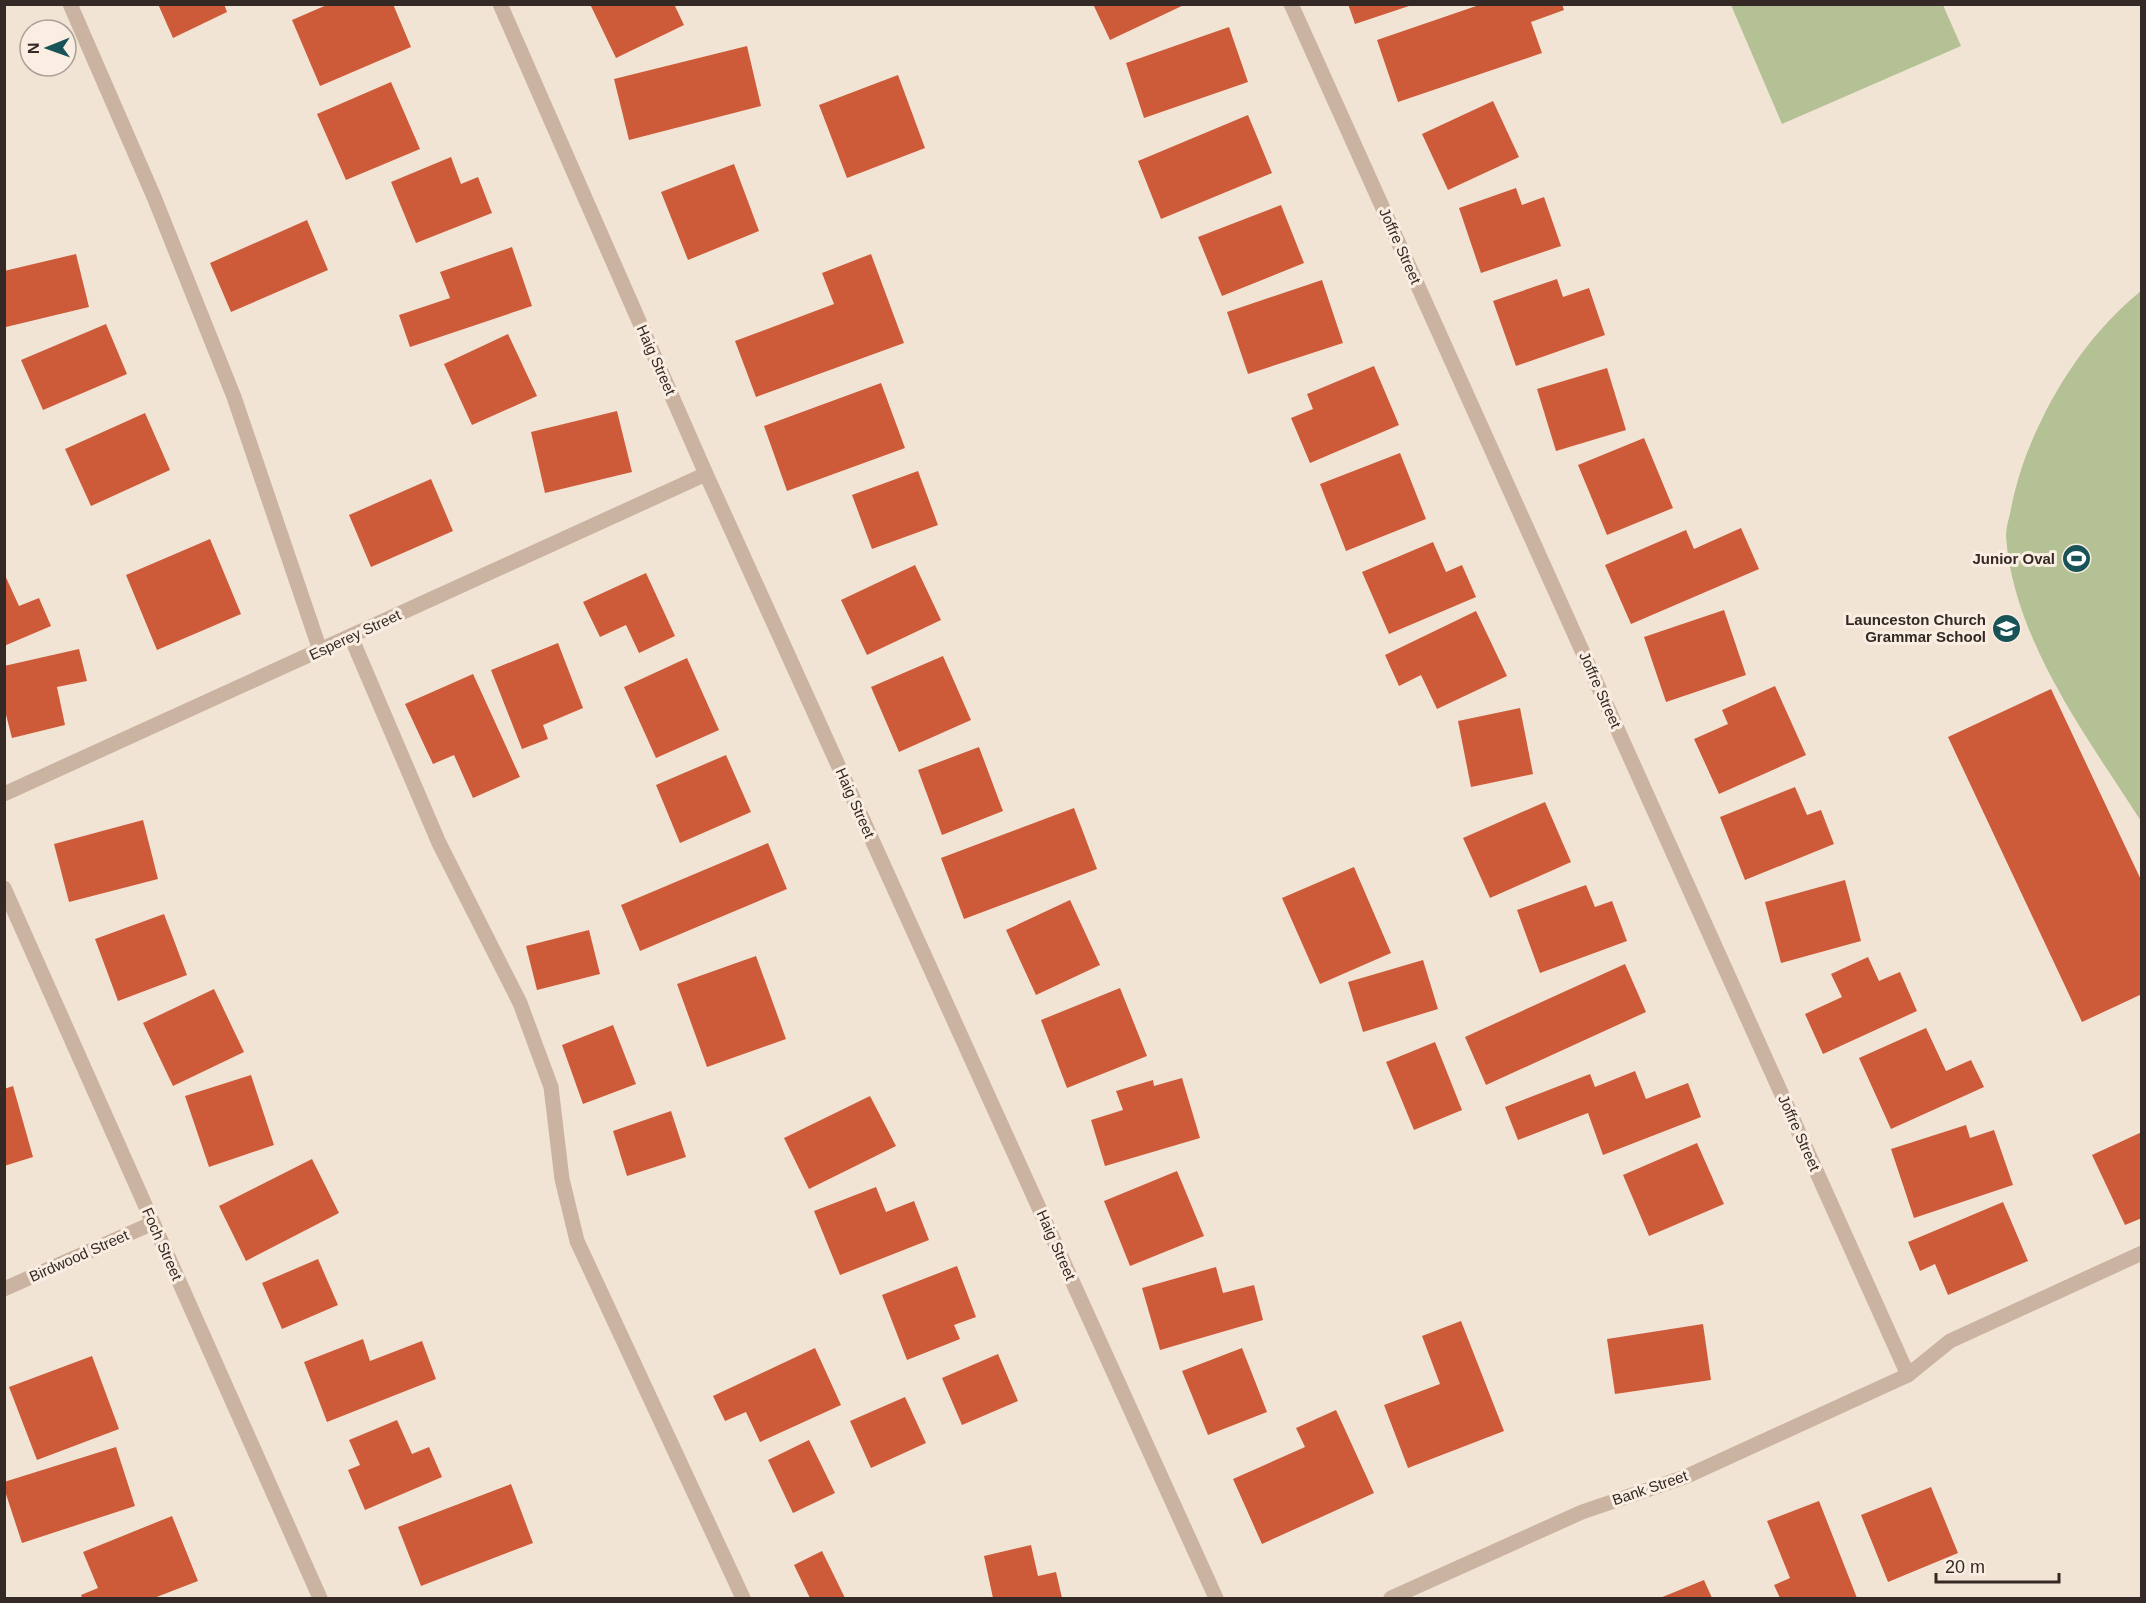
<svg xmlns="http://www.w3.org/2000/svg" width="2146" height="1603" font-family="Helvetica,sans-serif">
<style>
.green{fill:#b3c195}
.building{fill:#cd5b39}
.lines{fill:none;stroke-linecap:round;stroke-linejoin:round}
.minor{stroke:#cab3a1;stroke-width:15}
.labels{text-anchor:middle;stroke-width:6;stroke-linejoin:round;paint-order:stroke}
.street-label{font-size:15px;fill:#342924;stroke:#faeee2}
.poi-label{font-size:15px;font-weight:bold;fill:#342924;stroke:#faeee2;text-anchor:end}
</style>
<rect width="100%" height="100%" fill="#f2e4d5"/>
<!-- green -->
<g class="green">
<polygon points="1731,5 1943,5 1961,46 1782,124"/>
<path d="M2141 291V821C2087 737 2013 639 2006 536 2006 529 2008 521 2010 514 2016 481 2027 449 2042 419 2066 370 2099 325 2141 291Z"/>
</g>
<!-- building -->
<g class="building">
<polygon points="158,4 224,4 227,12 173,38"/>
<polygon points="329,4 393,4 411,47 320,86 292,20"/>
<polygon points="590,4 674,4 684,25 616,58"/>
<polygon points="1093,4 1186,4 1110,40"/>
<polygon points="1348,4 1412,4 1412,5 1355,24"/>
<polygon points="1482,4 1562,4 1564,10 1531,22 1542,53 1398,102 1377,40"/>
<polygon points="1229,27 1248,82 1144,118 1126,63"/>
<polygon points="747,46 761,106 629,140 614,79"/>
<polygon points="898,75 925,148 847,178 819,105"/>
<polygon points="391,82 420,149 346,180 317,114"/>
<polygon points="1493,101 1519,157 1448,190 1422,134"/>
<polygon points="1248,115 1272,173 1161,219 1138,161"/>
<polygon points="451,157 461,184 478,177 492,213 416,243 391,182"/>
<polygon points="734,164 759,231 688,260 661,192"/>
<polygon points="1516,188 1522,205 1544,197 1561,246 1481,273 1459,208"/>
<polygon points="1281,205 1304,263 1222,296 1198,237"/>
<polygon points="307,220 328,270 231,312 210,263"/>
<polygon points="512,247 532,306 410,347 399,315 450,298 440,272"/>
<polygon points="76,254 89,307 6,327 4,271"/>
<polygon points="871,254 904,343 756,397 735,341 834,304 822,273"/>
<polygon points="1557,279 1563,297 1589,288 1605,335 1516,366 1493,301"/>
<polygon points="1322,280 1343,343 1248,374 1227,312"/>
<polygon points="106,324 127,374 43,410 21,360"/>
<polygon points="508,334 537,396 472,425 444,364"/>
<polygon points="1374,366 1399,425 1310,463 1291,418 1313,409 1307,394"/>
<polygon points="1607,368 1626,430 1556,451 1537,389"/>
<polygon points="881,383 905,448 787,491 764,426"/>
<polygon points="617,411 632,472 545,493 531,432"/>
<polygon points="145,413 170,470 91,506 65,449"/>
<polygon points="1644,438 1673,508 1607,535 1578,465"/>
<polygon points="1400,453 1426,519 1346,551 1320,484"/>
<polygon points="918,471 938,525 872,549 852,495"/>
<polygon points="431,479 453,531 371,567 349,515"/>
<polygon points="1741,528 1759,569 1631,624 1605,565 1686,530 1694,549"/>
<polygon points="210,539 241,614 157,650 126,575"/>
<polygon points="1433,542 1446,572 1462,565 1476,597 1389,634 1362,572"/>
<polygon points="915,565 941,620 867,655 841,600"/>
<polygon points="4,573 19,606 39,598 51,626 4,646"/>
<polygon points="646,573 675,636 639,653 626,625 600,637 583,602"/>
<polygon points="1724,610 1746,675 1666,702 1644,637"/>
<polygon points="1476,611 1507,676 1437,709 1421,675 1399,686 1385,655"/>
<polygon points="558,643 583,708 543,725 548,739 522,749 491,670"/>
<polygon points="79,649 87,681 57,687 65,725 12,738 4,707 4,666"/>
<polygon points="943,656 971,720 899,752 871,687"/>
<polygon points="687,658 719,730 656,758 624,687"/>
<polygon points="473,674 520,777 473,798 454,755 433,764 405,704"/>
<polygon points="1775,686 1806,755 1719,794 1694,739 1728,724 1722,710"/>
<polygon points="2051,689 2142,882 2142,994 2082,1022 1948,737"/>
<polygon points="1520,708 1533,774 1471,787 1458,721"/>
<polygon points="979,747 1003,811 942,835 918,770"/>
<polygon points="726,755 751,812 680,843 656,785"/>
<polygon points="1795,787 1807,815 1821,810 1834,844 1745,880 1720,817"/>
<polygon points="1545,802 1571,862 1490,898 1463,838"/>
<polygon points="1074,808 1097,869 964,919 941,858"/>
<polygon points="143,820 158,879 69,902 54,844"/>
<polygon points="768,843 787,889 640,951 621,905"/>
<polygon points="1354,867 1391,953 1320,984 1282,898"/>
<polygon points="1845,880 1861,941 1781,963 1765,902"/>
<polygon points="1586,885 1595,907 1612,901 1627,941 1540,973 1517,910"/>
<polygon points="1070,900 1100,965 1036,995 1006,930"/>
<polygon points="164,914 187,975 118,1001 95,939"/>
<polygon points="589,930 600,974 537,990 526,946"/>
<polygon points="756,956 786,1039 707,1067 677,984"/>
<polygon points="1868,957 1879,981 1900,972 1917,1011 1823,1054 1805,1014 1842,997 1831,974"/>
<polygon points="1423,960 1438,1009 1363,1032 1348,982"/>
<polygon points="1625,964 1646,1012 1486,1085 1465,1037"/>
<polygon points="1120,988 1147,1056 1067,1088 1041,1020"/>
<polygon points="214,989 244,1052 173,1086 143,1023"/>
<polygon points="613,1025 636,1084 583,1104 562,1045"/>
<polygon points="1926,1028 1946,1071 1971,1060 1984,1087 1891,1129 1859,1058"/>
<polygon points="1435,1042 1462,1110 1414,1130 1386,1062"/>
<polygon points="1635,1071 1646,1099 1688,1083 1701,1117 1603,1155 1588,1113 1518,1140 1505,1107 1590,1074 1595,1087"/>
<polygon points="251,1075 274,1145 209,1167 185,1096"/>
<polygon points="1182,1078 1200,1138 1105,1166 1091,1120 1123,1110 1116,1091 1153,1080 1154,1086"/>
<polygon points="13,1086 33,1157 4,1166 4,1089"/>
<polygon points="870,1096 896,1146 809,1189 784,1138"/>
<polygon points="671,1111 686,1157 627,1176 613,1131"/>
<polygon points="1966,1125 1970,1138 1994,1130 2013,1185 1914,1218 1891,1149"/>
<polygon points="2142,1132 2142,1218 2125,1225 2092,1155"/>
<polygon points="1697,1143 1724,1204 1649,1236 1623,1175"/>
<polygon points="312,1159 339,1213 246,1261 219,1206"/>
<polygon points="1177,1171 1204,1236 1130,1266 1104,1201"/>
<polygon points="876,1187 886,1212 914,1201 929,1240 840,1275 814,1211"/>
<polygon points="2003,1202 2028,1261 1948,1295 1935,1264 1920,1271 1908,1242"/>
<polygon points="318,1259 338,1305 282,1329 262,1283"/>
<polygon points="957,1266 976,1317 954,1325 960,1339 907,1360 882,1295"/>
<polygon points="1216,1267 1223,1293 1254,1285 1263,1320 1160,1350 1142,1288"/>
<polygon points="1461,1321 1504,1431 1408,1468 1384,1405 1440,1384 1422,1336"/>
<polygon points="1703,1324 1711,1380 1615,1394 1607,1339"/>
<polygon points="363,1339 370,1361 422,1341 436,1379 327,1422 304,1362"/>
<polygon points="815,1348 841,1405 760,1442 746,1412 725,1421 713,1396"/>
<polygon points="1242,1348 1267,1412 1208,1435 1182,1371"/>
<polygon points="998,1354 1018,1401 962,1425 942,1378"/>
<polygon points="92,1356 119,1429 37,1460 9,1387"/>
<polygon points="905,1397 926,1443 871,1468 850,1421"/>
<polygon points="1336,1410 1374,1493 1262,1544 1233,1479 1305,1447 1296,1428"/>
<polygon points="397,1420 412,1454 429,1447 442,1477 365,1510 348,1470 360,1465 349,1440"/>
<polygon points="809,1440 835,1493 793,1513 768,1460"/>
<polygon points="116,1447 135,1506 22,1543 4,1488 4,1482"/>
<polygon points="511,1484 533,1543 421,1586 398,1527"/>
<polygon points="1931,1487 1958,1553 1888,1582 1861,1515"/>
<polygon points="1819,1501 1857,1598 1780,1598 1774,1585 1790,1578 1767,1521"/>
<polygon points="172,1516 198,1581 154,1598 82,1598 81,1595 98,1588 83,1552"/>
<polygon points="1031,1545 1038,1576 1056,1572 1062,1598 993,1598 984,1556"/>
<polygon points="822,1551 845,1598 810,1598 794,1565"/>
<polygon points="1704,1580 1712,1598 1660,1598"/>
</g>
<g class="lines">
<!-- minor -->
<g class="minor">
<polyline points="70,4 154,197 234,397 320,650"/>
<polyline points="500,4 706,474 1216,1598"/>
<polyline points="1291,4 1908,1375"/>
<polyline points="351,637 439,843 520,1003 551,1087 562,1179 577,1241 743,1598"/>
<polyline points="4,794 706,474"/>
<polyline points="4,888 320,1598"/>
<polyline points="4,1289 153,1223"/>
<polyline points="1391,1598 1582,1512 1685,1477 1908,1375 1950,1341 2142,1253"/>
</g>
</g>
<!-- icons -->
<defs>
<symbol id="stadium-disc" viewBox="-11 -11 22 22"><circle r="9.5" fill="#185457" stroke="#faeee2"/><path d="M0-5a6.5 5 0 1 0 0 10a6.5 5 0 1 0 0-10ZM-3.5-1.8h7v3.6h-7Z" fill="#fff"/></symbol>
<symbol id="school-disc" viewBox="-11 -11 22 22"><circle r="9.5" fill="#185457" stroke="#faeee2"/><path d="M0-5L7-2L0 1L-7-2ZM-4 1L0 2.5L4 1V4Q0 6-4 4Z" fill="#fff"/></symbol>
</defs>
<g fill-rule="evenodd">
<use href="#stadium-disc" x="2060" y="542" width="33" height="33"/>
<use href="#school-disc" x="1990" y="612" width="33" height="33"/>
</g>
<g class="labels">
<!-- street labels -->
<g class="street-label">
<text transform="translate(1400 246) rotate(66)" y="5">Joffre Street</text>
<text transform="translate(656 360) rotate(66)" y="5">Haig Street</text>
<text transform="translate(355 635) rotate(-25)" y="5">Esperey Street</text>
<text transform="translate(1600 690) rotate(66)" y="5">Joffre Street</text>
<text transform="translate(855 803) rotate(66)" y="5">Haig Street</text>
<text transform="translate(1799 1133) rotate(66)" y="5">Joffre Street</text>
<text transform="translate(162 1244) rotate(66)" y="5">Foch Street</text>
<text transform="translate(1056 1245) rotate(66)" y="5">Haig Street</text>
<text transform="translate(79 1256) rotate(-24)" y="5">Birdwood Street</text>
<text transform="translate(1650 1488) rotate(-19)" y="5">Bank Street</text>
</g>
<!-- poi labels -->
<g class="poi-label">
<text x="2055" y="564">Junior Oval</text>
<text x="1986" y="625">Launceston Church<tspan x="1986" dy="17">Grammar School</tspan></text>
</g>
</g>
<!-- border -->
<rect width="2146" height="1603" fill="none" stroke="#342924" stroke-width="12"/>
<!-- north arrow -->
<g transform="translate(48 48) rotate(269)"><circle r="28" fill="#faeee2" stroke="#ab9f96" stroke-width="1.5"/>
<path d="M0-4.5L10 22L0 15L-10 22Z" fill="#185457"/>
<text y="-9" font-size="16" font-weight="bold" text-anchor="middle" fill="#342924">N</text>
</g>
<!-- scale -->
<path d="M1936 1573v9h123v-9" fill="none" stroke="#342924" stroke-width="3"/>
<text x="1945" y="1573" font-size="18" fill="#342924" stroke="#faeee2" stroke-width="4.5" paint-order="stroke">20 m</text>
</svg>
